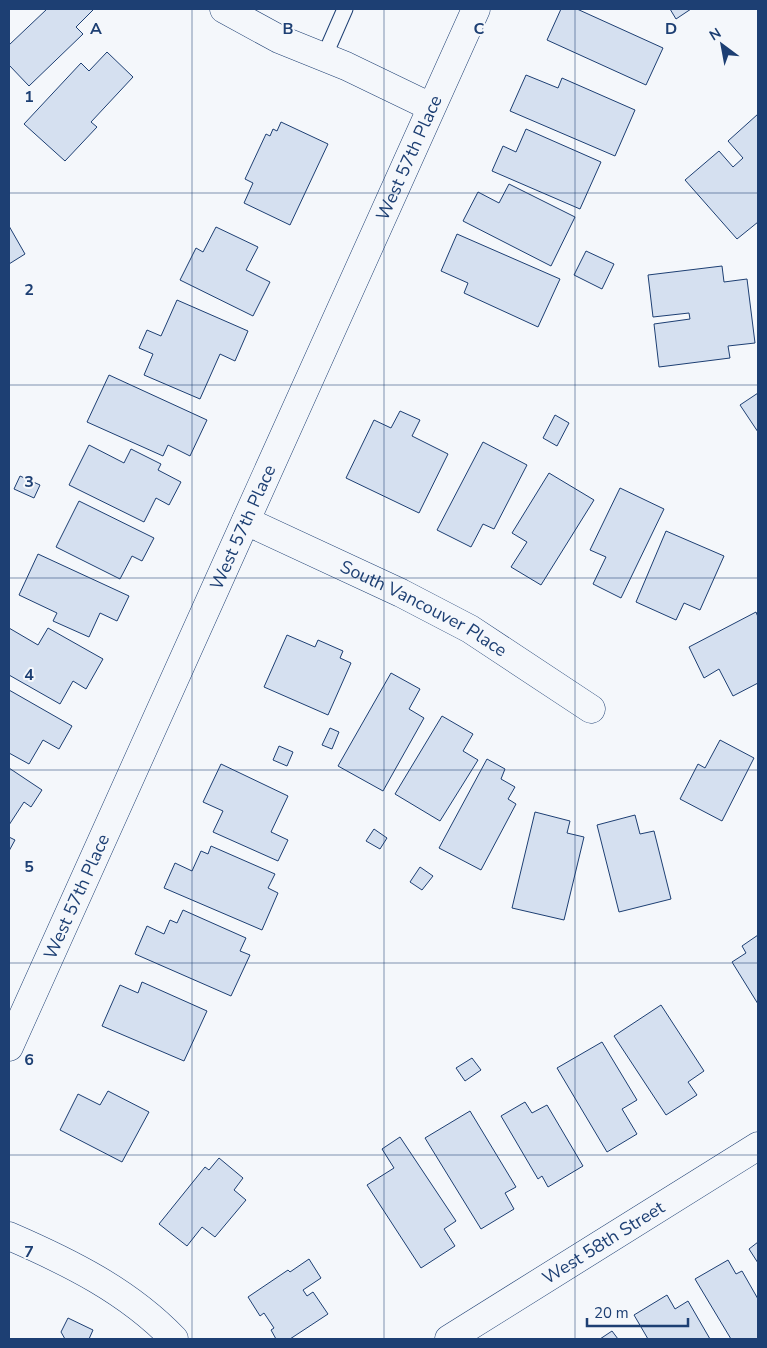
<svg xmlns="http://www.w3.org/2000/svg" width="767" height="1348" font-family="'Nunito Sans',sans-serif">
<style>
.building{fill:#d5e0f0;stroke:#1d3f73}
.lines{fill:none;stroke-linecap:round;stroke-linejoin:round}
.service-casing{stroke:#1d3f73;stroke-width:17}
.minor-casing{stroke:#1d3f73;stroke-width:29}
.service{stroke:#f4f7fb;stroke-width:15}
.minor{stroke:#f4f7fb;stroke-width:28}
.grid{fill:none;stroke:#1d3f73;stroke-width:1;stroke-opacity:0.55}
.labels{text-anchor:middle;stroke-width:4;stroke-linejoin:round;paint-order:stroke}
.street-label{font-size:18px;fill:#1d3f73;stroke:#f4f7fb}
.grid-label{font-size:16px;text-anchor:middle;font-weight:bold;fill:#1d3f73;stroke:#f4f7fb;stroke-width:4;stroke-linejoin:round;paint-order:stroke}
</style>
<rect width="100%" height="100%" fill="#f4f7fb"/>
<!-- building -->
<g class="building">
<polygon points="47,9 94,9 76,27 83,34 29,86 9,65 9,45"/>
<polygon points="561,9 577,9 663,48 646,85 547,40"/>
<polygon points="670,9 691,9 676,19"/>
<polygon points="107,52 133,77 91,122 97,127 65,161 24,124 81,63 89,71"/>
<polygon points="526,75 558,88 562,78 635,110 615,156 510,111"/>
<polygon points="758,114 758,222 737,239 685,180 719,151 733,167 743,158 728,141"/>
<polygon points="281,122 328,144 290,225 244,203 253,183 245,179 266,134 270,136 273,129 277,131"/>
<polygon points="526,129 601,162 580,209 492,171 503,146 516,152"/>
<polygon points="509,184 575,217 551,266 463,221 478,192 499,203"/>
<polygon points="9,226 25,254 9,264"/>
<polygon points="216,227 258,247 246,270 270,282 253,316 180,280 196,248 203,252"/>
<polygon points="457,234 560,279 538,327 464,293 468,283 441,271"/>
<polygon points="586,251 614,264 602,289 574,275"/>
<polygon points="722,266 724,282 747,279 755,343 728,346 730,358 659,367 654,324 690,319 689,313 653,317 648,275"/>
<polygon points="177,300 248,331 235,361 220,354 200,399 144,375 153,354 139,348 147,330 161,336"/>
<polygon points="109,375 207,420 190,456 168,445 163,456 87,422"/>
<polygon points="758,393 758,432 740,405"/>
<polygon points="400,411 420,420 412,436 448,454 419,513 346,478 374,420 391,428"/>
<polygon points="555,415 569,423 557,446 543,438"/>
<polygon points="483,442 527,465 494,529 483,524 471,547 437,530"/>
<polygon points="89,445 124,463 131,449 161,464 158,470 181,482 169,505 156,498 144,522 69,485"/>
<polygon points="549,473 594,500 541,585 511,567 527,542 512,533"/>
<polygon points="20,476 40,485 34,498 14,489"/>
<polygon points="620,488 664,509 621,598 593,584 606,557 590,550"/>
<polygon points="79,501 154,538 142,561 132,556 120,579 56,547"/>
<polygon points="666,531 724,556 700,610 684,603 676,620 636,602"/>
<polygon points="38,554 129,596 117,621 100,613 89,637 53,621 57,613 19,595"/>
<polygon points="756,612 758,617 758,683 733,696 719,669 704,678 689,647"/>
<polygon points="9,628 38,645 48,628 103,659 86,689 73,681 60,704 9,675"/>
<polygon points="287,635 315,647 318,640 343,651 340,658 351,663 328,715 264,687"/>
<polygon points="391,673 420,689 409,709 424,718 383,791 338,766"/>
<polygon points="9,690 72,726 59,749 43,740 29,764 9,753"/>
<polygon points="442,716 473,734 463,751 478,760 440,821 395,794"/>
<polygon points="330,728 339,732 332,749 322,745"/>
<polygon points="720,740 754,758 722,821 680,799 698,764 705,768"/>
<polygon points="279,746 293,752 287,766 273,760"/>
<polygon points="487,759 505,769 501,779 515,787 508,799 516,804 481,870 439,848"/>
<polygon points="221,764 288,796 271,832 288,840 278,861 213,832 223,811 203,802"/>
<polygon points="9,768 42,790 31,807 24,802 9,825"/>
<polygon points="535,812 570,821 567,833 584,837 564,920 512,908"/>
<polygon points="635,815 640,834 654,831 671,899 619,912 597,825"/>
<polygon points="374,829 387,838 380,849 366,841"/>
<polygon points="9,837 15,840 9,851"/>
<polygon points="211,846 275,874 268,888 278,893 262,930 164,888 175,863 192,871 201,851 208,854"/>
<polygon points="420,867 433,876 422,890 410,882"/>
<polygon points="183,910 246,938 240,951 250,955 231,996 135,954 147,926 164,934 170,920 177,923"/>
<polygon points="758,935 758,1004 732,962 746,953 742,946"/>
<polygon points="142,982 207,1011 184,1061 102,1026 120,985 138,993"/>
<polygon points="661,1005 704,1071 688,1082 697,1095 666,1115 614,1036"/>
<polygon points="602,1042 637,1100 622,1109 637,1134 607,1152 557,1068"/>
<polygon points="472,1058 481,1070 465,1081 456,1068"/>
<polygon points="108,1091 149,1112 122,1162 60,1130 78,1094 100,1105"/>
<polygon points="525,1102 532,1113 547,1105 583,1166 548,1187 542,1176 538,1179 501,1116"/>
<polygon points="470,1111 516,1187 505,1193 514,1209 481,1229 425,1138"/>
<polygon points="400,1137 456,1221 444,1229 455,1246 421,1268 367,1185 394,1168 382,1149"/>
<polygon points="219,1158 243,1178 234,1190 246,1200 215,1237 202,1227 187,1246 159,1224 205,1167 209,1170"/>
<polygon points="758,1242 758,1263 749,1249"/>
<polygon points="309,1259 321,1278 303,1290 307,1296 313,1292 328,1314 290,1339 276,1339 271,1330 274,1328 264,1313 260,1316 248,1297 288,1270 290,1272"/>
<polygon points="728,1260 736,1274 742,1271 758,1299 758,1339 731,1339 695,1279"/>
<polygon points="667,1295 675,1309 688,1301 710,1339 648,1339 634,1315"/>
<polygon points="68,1318 93,1330 89,1339 65,1339 61,1332"/>
<polygon points="612,1331 618,1339 600,1339"/>
</g>
<g class="lines">
<defs>
<polyline id="service" points="324,57 345,9"/>
<g id="minor">
<polyline points="224,9 279,39 346,66 431,107"/>
<path id="s1" d="M246 521 401 593 470 629 591 709"/>
<path id="s2" d="M9 1047 476 9"/>
<path d="M9 1236C69 1262 128 1291 174 1339"/>
<path id="s3" d="M449 1339 758 1146"/>
</g>
</defs>
<!-- service casing -->
<use href="#service" class="service-casing"/>
<!-- minor casing -->
<use href="#minor" class="minor-casing"/>
<!-- service -->
<use href="#service" class="service"/>
<!-- minor -->
<use href="#minor" class="minor"/>
</g>
<!-- grid -->
<path class="grid" d="M192 9V1339M384 9V1339M575 9V1339M9 193H758M9 385H758M9 578H758M9 770H758M9 963H758M9 1155H758"/>
<g class="labels">
<!-- street labels -->
<g class="street-label">
<text dy="6" stroke="none"><textPath href="#s2" startOffset="975">West 57th Place</textPath></text>
<text dy="6" stroke="none"><textPath href="#s2" startOffset="570">West 57th Place</textPath></text>
<text dy="6" stroke="none"><textPath href="#s1" startOffset="198">South Vancouver Place</textPath></text>
<text dy="6" stroke="none"><textPath href="#s2" startOffset="165">West 57th Place</textPath></text>
<text dy="6" stroke="none"><textPath href="#s3" startOffset="182">West 58th Street</textPath></text>
</g>
</g>
<g class="grid-label">
<text x="96" y="34">A</text>
<text x="288" y="34">B</text>
<text x="479" y="34">C</text>
<text x="671" y="34">D</text>
<text x="29" y="102">1</text>
<text x="29" y="295">2</text>
<text x="29" y="487">3</text>
<text x="29" y="680">4</text>
<text x="29" y="872">5</text>
<text x="29" y="1065">6</text>
<text x="29" y="1257">7</text>
</g>
<!-- border -->
<rect width="767" height="1348" fill="none" stroke="#1d3f73" stroke-width="20"/>
<!-- north arrow -->
<g transform="translate(722 45) rotate(328)" stroke="#f4f7fb" stroke-width="4" paint-order="stroke">
<path d="M0-4L9 19L0 12L-9 19Z" fill="#1d3f73"/>
<text y="-8" font-size="14" font-weight="bold" text-anchor="middle" fill="#1d3f73">N</text>
</g>
<!-- scale -->
<path d="M587 1318v8h101v-8" fill="none" stroke="#1d3f73" stroke-width="2.5"/>
<text x="594" y="1318" font-size="15" fill="#1d3f73" stroke="#f4f7fb" stroke-width="4" paint-order="stroke">20 m</text>
</svg>
